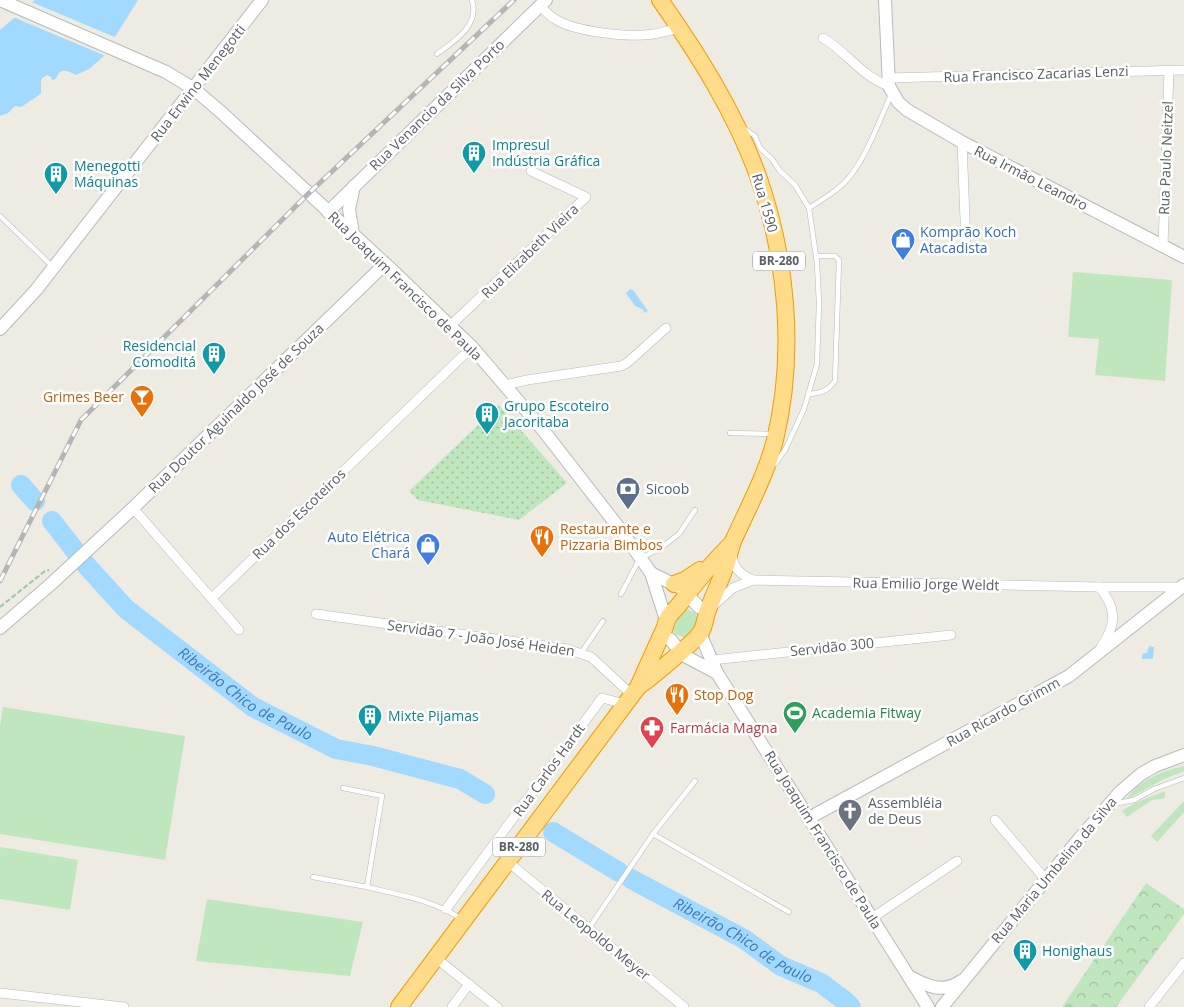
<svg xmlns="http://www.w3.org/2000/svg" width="1184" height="1007" font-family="'Open Sans',sans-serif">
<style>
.grass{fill:#c0e6be}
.forest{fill:url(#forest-crowns)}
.park{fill:url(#park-dots)}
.water{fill:#a1d9ff}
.pier{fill:#eeebe2}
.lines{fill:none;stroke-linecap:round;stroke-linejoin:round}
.river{stroke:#a1d9ff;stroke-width:20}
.lane-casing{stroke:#b5b9bd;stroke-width:5.5}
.street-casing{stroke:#b5b9bd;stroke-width:10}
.secondary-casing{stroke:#b6babf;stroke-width:14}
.highway-casing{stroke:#f09d00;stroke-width:18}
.path{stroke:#97c7a4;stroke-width:2;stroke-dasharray:5 2.5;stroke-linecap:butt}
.lane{stroke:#fff;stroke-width:4.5}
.street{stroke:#fff;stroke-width:9}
.secondary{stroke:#fff;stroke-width:12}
.highway{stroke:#fedc89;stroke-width:16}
.rail-casing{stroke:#b4b5b5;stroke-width:5}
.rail{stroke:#fff;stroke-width:3;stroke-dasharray:9;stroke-linecap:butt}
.labels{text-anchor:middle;stroke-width:5;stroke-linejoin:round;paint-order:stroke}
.shield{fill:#fff;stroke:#8c8f92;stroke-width:1}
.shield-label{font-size:12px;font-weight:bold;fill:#5b5f63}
.street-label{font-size:14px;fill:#5b5f63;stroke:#fff}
.culture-label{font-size:14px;fill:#0d838f;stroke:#fff;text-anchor:start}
.shop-label{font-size:14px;fill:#366cbe;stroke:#fff;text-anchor:start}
.food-label{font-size:14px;fill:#c56008;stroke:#fff;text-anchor:start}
.service-label{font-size:14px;fill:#4e5e75;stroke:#fff;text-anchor:start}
.leisure-label{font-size:14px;fill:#27864d;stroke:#fff;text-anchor:start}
.health-label{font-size:14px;fill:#be3a42;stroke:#fff;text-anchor:start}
.worship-label{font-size:14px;fill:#5b616d;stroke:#fff;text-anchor:start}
.water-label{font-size:15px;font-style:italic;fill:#3d7ab2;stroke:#fff}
</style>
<defs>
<pattern id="forest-crowns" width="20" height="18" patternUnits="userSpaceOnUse" patternTransform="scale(1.25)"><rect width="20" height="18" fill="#c0e6be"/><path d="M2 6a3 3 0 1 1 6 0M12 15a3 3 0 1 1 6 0" fill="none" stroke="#9fbe9e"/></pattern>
<pattern id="park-dots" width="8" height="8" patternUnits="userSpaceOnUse" patternTransform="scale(1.25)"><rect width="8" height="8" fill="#c0e6be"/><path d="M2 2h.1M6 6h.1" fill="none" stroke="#9fbe9e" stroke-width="1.8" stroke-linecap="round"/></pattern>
</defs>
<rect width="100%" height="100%" fill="#eeebe2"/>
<!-- grass -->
<g class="grass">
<polygon points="1073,272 1172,280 1165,381 1095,375 1099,339 1068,337"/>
<polygon points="686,609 696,613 699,624 685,638 675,634 672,623"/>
<polygon points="3,707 185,736 165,860 0,834 0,726"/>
<path d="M1184 766V771L1162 780 1126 800C1138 780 1162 771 1184 766Z"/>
<polygon points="1165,791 1165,798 1152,800 1127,817 1122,811 1135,803"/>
<polygon points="1184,801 1184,812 1157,842 1151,836"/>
<polygon points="0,847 78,860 70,910 0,899"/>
<polygon points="207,899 363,922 350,976 196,961"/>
</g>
<!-- forest -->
<polygon class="forest" points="1146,883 1184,909 1184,914 1116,1007 1062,1007"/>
<!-- park -->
<polygon class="park" points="499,405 567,483 519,520 418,500 409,491"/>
<!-- water -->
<g class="water">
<path d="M35 0H138L113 40 105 55 89 69 76 75C72 73 63 68 59 73 57 75 57 78 55 79L52 80 51 77 47 75 41 79V93L39 95 21 107 15 106 8 113 0 116V30Z"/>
<polygon points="630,289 633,290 648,311 645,313 642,309 635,306 626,293"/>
<polygon points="1149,646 1154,647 1153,659 1142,659 1142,654 1147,653"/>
</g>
<!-- pier -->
<polygon class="pier" points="29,1 117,38 110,54 108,57 13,17"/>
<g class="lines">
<!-- river -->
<g class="river">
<polyline points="21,485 35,501"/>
<path id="s1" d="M52 521 86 565 126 609 253 707 336 749 373 756 460 779 485 794"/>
<polyline points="553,832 619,872"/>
<path id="s2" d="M631 879 744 939 781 966 821 983 845 1001 851 1007"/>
</g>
<defs>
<g id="lane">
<path d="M437 54C455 41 480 25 472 0"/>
<polyline points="745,129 755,136 760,148 772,159 780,171 795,185 809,208 817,263 819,303 817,364 804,409 785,450 775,464"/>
<path d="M809 208C823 199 841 189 851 175 867 155 880 119 891 95"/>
<polyline points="0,216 53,267"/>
<path d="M809 394C821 393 828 391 835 381L839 260 835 256H816"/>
<polyline points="730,433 772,434"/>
<polyline points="621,594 640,558 658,550 679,534 695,510"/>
<polyline points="581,653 603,621"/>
<path d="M343 788 382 796 367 887C400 895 432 900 460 918"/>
<polyline points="1113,804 1134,800 1154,789 1184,778"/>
<polyline points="653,834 789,912"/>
<polyline points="313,877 367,887"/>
<polyline points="589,928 653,834 695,781"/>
</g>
<g id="street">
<path d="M540 6C545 10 549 16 555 19 575 32 630 38 653 34 662 33 671 30 680 28"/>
<path d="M823 38C847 52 862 77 889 86"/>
<polyline points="888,78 1184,70"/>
<polyline points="962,142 966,245"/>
<polyline points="1163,246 1169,70"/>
<polyline points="451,325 586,197 531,171"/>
<polyline points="505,385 527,380 621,366 627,363 666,328"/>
<polyline points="133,508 239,630"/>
<path d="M732 556C734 569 741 575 753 580"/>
<path d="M1099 587C1117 608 1117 624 1101 647"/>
<polyline points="212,598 472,347"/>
<polyline points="714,605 733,588 753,580 1099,587 1183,587"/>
<polyline points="316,614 567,649 591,657 632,695"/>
<polyline points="712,660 951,635"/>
<polyline points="995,820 1046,880"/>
<polyline points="508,862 684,1007"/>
<polyline points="446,909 602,698 625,704"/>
<polyline points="872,918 957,861"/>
<polyline points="436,958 497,1007"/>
<polyline points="0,993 124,1007"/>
<polyline points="452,1007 469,984"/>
<polyline points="1149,1007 1184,963"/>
</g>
<g id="secondary">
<polyline points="0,0 166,72 194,89 222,113 393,271 472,347 543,430 623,533 651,573 666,620"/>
<polyline points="885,0 889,86 898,102 907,110 962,142 1184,257"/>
<polyline points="328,212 546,0"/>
<polyline points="353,234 349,209 354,186"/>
<polyline points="0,329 36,290 262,0"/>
<polyline points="651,573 681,588 699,607"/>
<polyline points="0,628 51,584 133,508 385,264"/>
<polyline points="700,633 717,673 928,1007"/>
<polyline points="670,639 683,655 717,673"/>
<polyline points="809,818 1069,676 1184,585"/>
<path d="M910 977C927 986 943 994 961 981"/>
<polyline points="942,1007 1079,839 1120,792 1141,774 1155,766 1184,755"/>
</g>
<g id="highway">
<polyline points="674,584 685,580 700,570"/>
<path d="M638 687C654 676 667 664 682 651 688 645 696 640 701 632 705 626 705 617 708 610 713 596 720 582 725 568 729 558 730 548 734 539 749 506 766 475 775 440 796 353 787 257 757 173 734 111 698 54 660 0"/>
<path d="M399 1007 638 687 665 627C667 614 675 611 682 601 697 581 713 562 731 544"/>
</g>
</defs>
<!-- lane casing -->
<use href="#lane" class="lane-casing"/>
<!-- street casing -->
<use href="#street" class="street-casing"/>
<!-- secondary casing -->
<use href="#secondary" class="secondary-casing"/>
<!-- highway casing -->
<use href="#highway" class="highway-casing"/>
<!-- path -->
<polyline class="path" points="0,607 45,571 49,570"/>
<!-- lane -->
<use href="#lane" class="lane"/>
<!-- street -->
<use href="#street" class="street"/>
<!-- secondary -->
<use href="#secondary" class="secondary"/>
<!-- highway -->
<use href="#highway" class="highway"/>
<defs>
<polyline id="rail" points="0,581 81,420 308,194 514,0"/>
</defs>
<!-- rail casing -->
<use href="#rail" class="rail-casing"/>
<!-- rail -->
<use href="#rail" class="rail"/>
</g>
<!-- icons -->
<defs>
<symbol id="building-pin" viewBox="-11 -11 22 30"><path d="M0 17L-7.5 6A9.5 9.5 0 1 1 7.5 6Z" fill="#0f9aa8" stroke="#fff"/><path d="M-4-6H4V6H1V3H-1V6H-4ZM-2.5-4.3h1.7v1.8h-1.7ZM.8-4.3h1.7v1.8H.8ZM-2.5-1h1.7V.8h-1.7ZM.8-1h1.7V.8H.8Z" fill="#fff"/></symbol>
<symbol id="shop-pin" viewBox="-11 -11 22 30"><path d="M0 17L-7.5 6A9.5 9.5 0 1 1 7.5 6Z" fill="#3f7fe0" stroke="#fff"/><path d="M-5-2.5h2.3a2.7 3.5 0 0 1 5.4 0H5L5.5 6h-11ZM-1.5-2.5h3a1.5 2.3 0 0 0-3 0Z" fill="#fff"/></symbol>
<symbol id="bar-pin" viewBox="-11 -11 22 30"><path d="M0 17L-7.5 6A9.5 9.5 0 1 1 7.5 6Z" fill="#e8710a" stroke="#fff"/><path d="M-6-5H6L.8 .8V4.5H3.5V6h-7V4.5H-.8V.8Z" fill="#fff"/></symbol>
<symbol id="bank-pin" viewBox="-11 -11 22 30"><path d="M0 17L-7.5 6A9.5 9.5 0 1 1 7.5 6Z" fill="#5c6f8a" stroke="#fff"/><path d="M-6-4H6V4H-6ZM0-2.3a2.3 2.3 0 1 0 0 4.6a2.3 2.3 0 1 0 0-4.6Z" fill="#fff"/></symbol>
<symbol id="restaurant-pin" viewBox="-11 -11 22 30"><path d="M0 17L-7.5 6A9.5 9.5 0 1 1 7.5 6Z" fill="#e8710a" stroke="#fff"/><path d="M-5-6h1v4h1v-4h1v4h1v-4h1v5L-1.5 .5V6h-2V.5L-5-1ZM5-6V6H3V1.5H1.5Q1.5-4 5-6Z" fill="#fff"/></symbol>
<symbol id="stadium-pin" viewBox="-11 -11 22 30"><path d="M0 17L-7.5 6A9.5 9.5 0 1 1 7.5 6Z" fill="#2e9e5b" stroke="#fff"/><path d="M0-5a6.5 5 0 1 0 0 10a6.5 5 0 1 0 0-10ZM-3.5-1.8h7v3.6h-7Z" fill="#fff"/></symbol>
<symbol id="pharmacy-pin" viewBox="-11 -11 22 30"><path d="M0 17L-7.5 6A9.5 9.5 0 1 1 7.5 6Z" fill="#e0444e" stroke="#fff"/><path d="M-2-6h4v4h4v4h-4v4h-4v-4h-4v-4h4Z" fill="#fff"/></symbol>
<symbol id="church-pin" viewBox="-11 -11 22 30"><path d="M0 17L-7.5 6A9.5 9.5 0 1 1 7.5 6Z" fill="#6b7280" stroke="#fff"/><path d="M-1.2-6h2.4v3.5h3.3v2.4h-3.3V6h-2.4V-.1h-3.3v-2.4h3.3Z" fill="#fff"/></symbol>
</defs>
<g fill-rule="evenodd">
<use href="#building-pin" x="460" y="139" width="28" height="38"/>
<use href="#building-pin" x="42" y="160" width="28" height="38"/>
<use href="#shop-pin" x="889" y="226" width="28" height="38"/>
<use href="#building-pin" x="200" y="340" width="28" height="38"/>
<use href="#bar-pin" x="128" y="383" width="28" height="38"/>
<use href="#building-pin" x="473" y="400" width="28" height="38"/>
<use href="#bank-pin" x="614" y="475" width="28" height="38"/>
<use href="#restaurant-pin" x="528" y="523" width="28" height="38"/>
<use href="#shop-pin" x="414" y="531" width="28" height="38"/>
<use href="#restaurant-pin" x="663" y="681" width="28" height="38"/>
<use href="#stadium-pin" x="781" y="699" width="28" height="38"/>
<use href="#building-pin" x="356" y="702" width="28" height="38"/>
<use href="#pharmacy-pin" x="638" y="714" width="28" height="38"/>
<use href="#church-pin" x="836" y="797" width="28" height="38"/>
<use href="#building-pin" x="1011" y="937" width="28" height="38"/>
</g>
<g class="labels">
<!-- shield labels -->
<g class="shield">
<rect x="753" y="251.5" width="52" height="19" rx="4"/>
<rect x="493" y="837.5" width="52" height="19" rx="4"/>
</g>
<g class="shield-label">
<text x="779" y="265">BR-280</text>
<text x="519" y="851">BR-280</text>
</g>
<!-- street labels -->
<g class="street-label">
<text transform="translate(1036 74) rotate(-2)" y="5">Rua Francisco Zacarias Lenzi</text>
<text transform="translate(198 83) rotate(-52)" y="5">Rua Erwino Menegotti</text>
<text transform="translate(437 105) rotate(-44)" y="5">Rua Venancio da Silva Porto</text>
<text transform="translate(1166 158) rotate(-88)" y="5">Rua Paulo Neitzel</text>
<text transform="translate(1031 178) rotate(27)" y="5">Rua Irmão Leandro</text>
<text transform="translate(765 203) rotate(74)" y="5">Rua 1590</text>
<text transform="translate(530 251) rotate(-44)" y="5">Rua Elizabeth Vieira</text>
<text transform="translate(405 286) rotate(44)" y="5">Rua Joaquim Francisco de Paula</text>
<text transform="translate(236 408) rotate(-44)" y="5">Rua Doutor Aguinaldo José de Souza</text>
<text transform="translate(299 514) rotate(-44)" y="5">Rua dos Escoteiros</text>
<text transform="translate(926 584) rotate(1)" y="5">Rua Emilio Jorge Weldt</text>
<text transform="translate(481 638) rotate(8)" y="5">Servidão 7 - João José Heiden</text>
<text transform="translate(832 647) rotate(-6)" y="5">Servidão 300</text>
<text transform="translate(1003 712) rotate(-29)" y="5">Rua Ricardo Grimm</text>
<text transform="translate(549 770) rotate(-54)" y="5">Rua Carlos Hardt</text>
<text transform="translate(823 840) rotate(58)" y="5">Rua Joaquim Francisco de Paula</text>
<text transform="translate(1054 870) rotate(-50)" y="5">Rua Maria Umbelina da Silva</text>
<text transform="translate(596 935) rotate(39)" y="5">Rua Leopoldo Meyer</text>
</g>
<!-- culture labels -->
<g class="culture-label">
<text x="492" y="150">Impresul<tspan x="492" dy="16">Indústria Gráfica</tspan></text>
<text x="74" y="171">Menegotti<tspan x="74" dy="16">Máquinas</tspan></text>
<text x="196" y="351" text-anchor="end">Residencial<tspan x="196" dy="16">Comoditá</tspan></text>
<text x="504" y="411">Grupo Escoteiro<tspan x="504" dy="16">Jacoritaba</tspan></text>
<text x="388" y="721">Mixte Pijamas</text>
<text x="1042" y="956">Honighaus</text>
</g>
<!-- shop labels -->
<g class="shop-label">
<text x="920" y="237">Komprão Koch<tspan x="920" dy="16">Atacadista</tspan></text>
<text x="410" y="542" text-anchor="end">Auto Elétrica<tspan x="410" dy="16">Chará</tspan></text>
</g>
<!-- food labels -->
<g class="food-label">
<text x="124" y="402" text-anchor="end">Grimes Beer</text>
<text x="560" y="534">Restaurante e<tspan x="560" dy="16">Pizzaria Bimbos</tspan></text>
<text x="694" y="700">Stop Dog</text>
</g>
<!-- service labels -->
<g class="service-label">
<text x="646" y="494">Sicoob</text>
</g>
<!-- leisure labels -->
<g class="leisure-label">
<text x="812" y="718">Academia Fitway</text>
</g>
<!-- health labels -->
<g class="health-label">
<text x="670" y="733">Farmácia Magna</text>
</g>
<!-- worship labels -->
<g class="worship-label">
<text x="868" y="808">Assembléia<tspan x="868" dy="16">de Deus</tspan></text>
</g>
<!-- water labels -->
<g class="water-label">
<text dy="5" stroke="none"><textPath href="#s1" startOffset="262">Ribeirão Chico de Paulo</textPath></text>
<text dy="5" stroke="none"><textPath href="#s2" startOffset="128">Ribeirão Chico de Paulo</textPath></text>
</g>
</g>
</svg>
